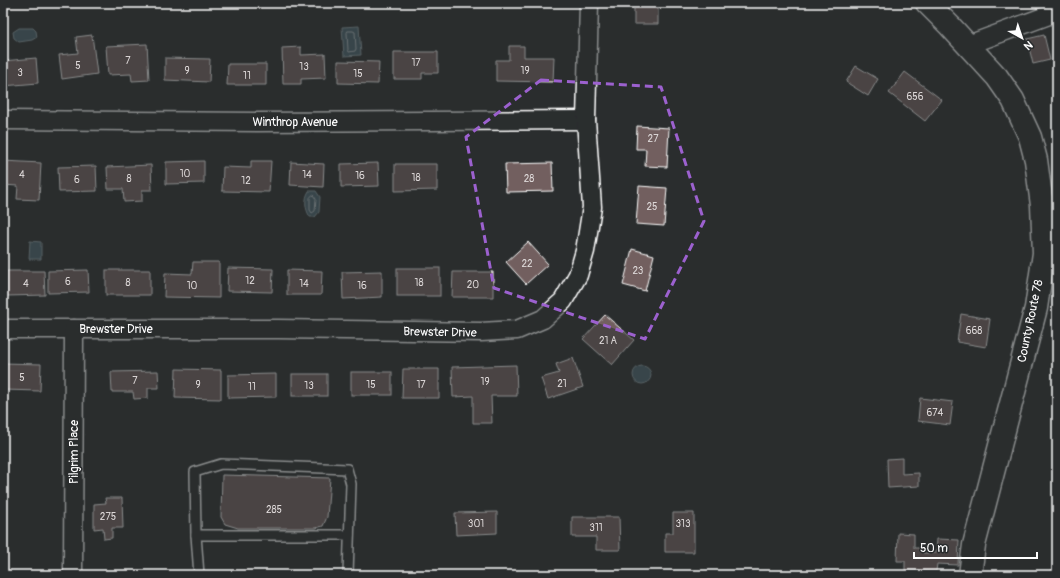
<svg xmlns="http://www.w3.org/2000/svg" width="1060" height="578" font-family="Pangolin,sans-serif">
<style>
.water{fill:#48626d;stroke:#91a1a7}
.lines{fill:none;stroke-linecap:round;stroke-linejoin:round}
.shore{stroke:#b6c0c5;stroke-width:1}
.building{fill:#725f5e;stroke:#fff}
.service-casing{stroke:#fff;stroke-width:12}
.minor-casing{stroke:#fff;stroke-width:21}
.tertiary-casing{stroke:#fff;stroke-width:25}
.service{stroke:#2a2d2e;stroke-width:9}
.minor{stroke:#2a2d2e;stroke-width:18}
.tertiary{stroke:#2a2d2e;stroke-width:22}
.marked{fill:none;stroke:#9c61cf;stroke-width:3;stroke-dasharray:8 5;stroke-linejoin:round}
.labels{text-anchor:middle;stroke-width:3;stroke-linejoin:round;paint-order:stroke}
.number-label{font-size:10px;fill:#dcd7d7}
.street-label{font-size:12px;fill:#fff;stroke:#2a2d2e}
</style>
<rect width="100%" height="100%" fill="#2a2d2e"/>
<filter id="ink" filterUnits="userSpaceOnUse"><feTurbulence type="fractalNoise" baseFrequency=".025" numOctaves="2"/><feDisplacementMap in="SourceGraphic" scale="8" xChannelSelector="R" yChannelSelector="G"/><feConvolveMatrix kernelMatrix="1 2 1 2 8 2 1 2 1" color-interpolation-filters="sRGB"/></filter>
<g filter="url(#ink)">
<!-- water -->
<g class="water">
<polygon points="359,26 361,55 344,56 342,27"/>
<polygon points="19,28 33,28 36,31 37,37 32,40 19,42 14,38 13,32"/>
<path d="M309 191H316L320 197 319 212 315 217H310C305 209 304 199 309 191Z"/>
<polygon points="30,241 41,242 41,259 29,259"/>
<circle cx="642" cy="375" r="9"/>
</g>
<g class="lines">
<!-- shore -->
<g class="shore">
<polygon points="348,31 353,31 355,32 356,49 355,51 349,52 348,50 347,33"/>
<polygon points="313,195 316,199 315,211 312,213 310,210 310,198"/>
</g>
</g>
<!-- building -->
<g class="building">
<rect x="634" y="3" width="24" height="21"/>
<polygon points="92,35 97,74 62,79 59,55 78,53 76,37"/>
<polygon points="1044,35 1050,60 1033,64 1027,39"/>
<polygon points="147,44 149,80 132,81 131,74 108,75 106,46"/>
<polygon points="509,46 524,46 524,57 554,57 553,82 496,81 496,60 509,60"/>
<polygon points="301,47 301,55 325,54 326,78 301,79 301,84 283,84 282,48"/>
<polygon points="394,52 438,52 438,73 422,73 422,79 394,79"/>
<polygon points="36,58 38,83 3,86 3,61"/>
<polygon points="165,58 210,59 209,82 165,80"/>
<polygon points="338,61 379,62 378,84 338,83"/>
<polygon points="228,64 266,64 266,85 227,85"/>
<polygon points="856,66 878,79 868,96 846,82"/>
<polygon points="905,72 942,100 925,121 889,93"/>
<polygon points="637,126 669,128 667,167 645,166 646,149 636,149"/>
<polygon points="3,161 41,163 39,200 17,199 18,186 3,185"/>
<polygon points="204,161 204,183 166,184 166,162"/>
<polygon points="251,161 271,161 269,192 222,191 223,167 251,168"/>
<polygon points="291,162 324,164 323,187 290,185"/>
<polygon points="378,163 379,186 341,187 341,164"/>
<polygon points="552,163 553,191 506,192 505,164"/>
<polygon points="395,164 437,164 437,190 395,191"/>
<polygon points="151,165 152,190 142,190 142,201 124,202 123,189 108,189 107,167"/>
<polygon points="96,166 97,191 59,192 58,167"/>
<polygon points="639,186 667,188 664,226 636,224"/>
<polygon points="528,242 548,264 526,284 506,262"/>
<polygon points="632,249 654,255 645,291 623,285"/>
<polygon points="193,262 219,262 219,298 164,297 165,273 192,274"/>
<polygon points="228,268 273,269 272,292 227,291"/>
<rect x="397" y="268" width="43" height="28"/>
<polygon points="88,270 89,292 48,293 48,271"/>
<rect x="106" y="270" width="44" height="25"/>
<polygon points="287,270 322,271 321,295 287,295"/>
<polygon points="7,271 44,271 45,295 7,296"/>
<polygon points="382,271 382,297 343,299 342,272"/>
<polygon points="453,272 493,272 493,297 452,297"/>
<polygon points="961,314 990,319 986,347 957,342"/>
<polygon points="605,315 634,340 612,365 583,339"/>
<polygon points="573,358 583,387 548,399 541,378 559,373 556,364"/>
<polygon points="3,363 41,364 40,391 3,390"/>
<polygon points="516,365 517,396 491,396 492,423 473,423 473,396 453,397 452,367"/>
<polygon points="176,369 221,370 221,399 175,398"/>
<polygon points="403,369 439,369 439,398 402,398"/>
<polygon points="158,371 159,388 148,388 148,398 134,399 133,392 112,392 111,372"/>
<rect x="351" y="372" width="41" height="23"/>
<polygon points="276,374 276,397 228,398 228,375"/>
<rect x="292" y="374" width="35" height="22"/>
<polygon points="920,398 953,402 950,425 918,421"/>
<polygon points="902,458 902,474 919,473 919,486 888,488 887,459"/>
<polygon points="222,475 330,478 327,517 323,526 316,528 238,528 225,524 221,517"/>
<polygon points="105,498 122,498 123,528 112,528 112,538 104,539 103,528 94,529 94,504 106,503"/>
<polygon points="3,501 5,502 5,549 3,549"/>
<polygon points="497,512 497,533 456,535 455,513"/>
<polygon points="673,513 694,513 694,552 665,552 665,533 673,533"/>
<polygon points="572,517 619,517 620,550 596,550 596,537 572,537"/>
<polygon points="898,533 914,534 914,548 924,548 923,553 936,553 937,539 959,540 958,565 937,564 936,571 905,570 905,561 897,561"/>
</g>
<g class="lines">
<defs>
<g id="service">
<polyline points="196,535 349,535"/>
<polyline points="199,575 196,535 195,472 221,464 347,469 351,484 348,575"/>
</g>
<g id="minor">
<polyline points="968,45 1057,12"/>
<polyline points="3,120 258,122 586,120"/>
<polyline points="3,329 278,329 481,332 517,330 543,319 563,301 578,275 585,251 592,207 586,120 589,3"/>
<polyline points="73,575 74,329"/>
</g>
<polyline id="tertiary" points="927,3 950,26 997,77 1013,100 1030,137 1036,160 1042,205 1044,253 1036,308 974,545 970,575"/>
</defs>
<!-- service casing -->
<use href="#service" class="service-casing"/>
<!-- minor casing -->
<use href="#minor" class="minor-casing"/>
<!-- tertiary casing -->
<use href="#tertiary" class="tertiary-casing"/>
<!-- service -->
<use href="#service" class="service"/>
<!-- minor -->
<use href="#minor" class="minor"/>
<!-- tertiary -->
<use href="#tertiary" class="tertiary"/>
</g>
</g>
<!-- marked area -->
<path d="M0 0H1060V578H0ZM541 80 661 87 704 221 645 339 494 288 466 137Z" fill="#2a2d2e" fill-opacity=".55" fill-rule="evenodd"/>
<path class="marked" d="M541 80 661 87 704 221 645 339 494 288 466 137Z"/>
<g class="labels">
<!-- number labels -->
<g class="number-label">
<text x="128" y="64">7</text>
<text x="416" y="66">17</text>
<text x="78" y="69">5</text>
<text x="304" y="70">13</text>
<text x="187" y="74">9</text>
<text x="525" y="74">19</text>
<text x="20" y="76">3</text>
<text x="358" y="77">15</text>
<text x="247" y="79">11</text>
<text x="915" y="100">656</text>
<text x="653" y="142">27</text>
<text x="185" y="177">10</text>
<text x="22" y="178">4</text>
<text x="307" y="178">14</text>
<text x="360" y="179">16</text>
<text x="416" y="181">18</text>
<text x="129" y="182">8</text>
<text x="529" y="182">28</text>
<text x="77" y="183">6</text>
<text x="246" y="184">12</text>
<text x="652" y="210">25</text>
<text x="527" y="267">22</text>
<text x="638" y="274">23</text>
<text x="250" y="284">12</text>
<text x="68" y="285">6</text>
<text x="128" y="286">8</text>
<text x="419" y="286">18</text>
<text x="26" y="287">4</text>
<text x="304" y="287">14</text>
<text x="473" y="288">20</text>
<text x="192" y="289">10</text>
<text x="362" y="289">16</text>
<text x="974" y="334">668</text>
<text x="608" y="344">21 A</text>
<text x="22" y="381">5</text>
<text x="135" y="384">7</text>
<text x="485" y="385">19</text>
<text x="562" y="387">21</text>
<text x="198" y="388">9</text>
<text x="371" y="388">15</text>
<text x="421" y="388">17</text>
<text x="309" y="389">13</text>
<text x="252" y="390">11</text>
<text x="935" y="416">674</text>
<text x="274" y="513">285</text>
<text x="108" y="520">275</text>
<text x="476" y="527">301</text>
<text x="683" y="527">313</text>
<text x="596" y="531">311</text>
</g>
<!-- street labels -->
<g class="street-label">
<text x="295" y="126">Winthrop Avenue</text>
<text transform="translate(1030 321) rotate(-78)" y="4">County Route 78</text>
<text x="116" y="333">Brewster Drive</text>
<text transform="translate(440 332) rotate(1)" y="4">Brewster Drive</text>
<text transform="translate(74 452) rotate(-90)" y="4">Pilgrim Place</text>
</g>
</g>
<!-- margin -->
<rect width="1060" height="578" fill="none" stroke="#2a2d2e" stroke-width="16"/>
<rect x="8" y="8" width="1044" height="562" fill="none" stroke="#fff" stroke-width="1.5" filter="url(#ink)"/>
<!-- north arrow -->
<g transform="translate(1022 38) rotate(140)" stroke="#2a2d2e" stroke-width="3" paint-order="stroke">
<path d="M0-3L7 15L0 10L-7 15Z" fill="#ffffff"/>
<text y="-6" font-size="11" font-weight="bold" text-anchor="middle" fill="#ffffff">N</text>
</g>
<!-- scale -->
<path d="M914 552v6h123v-6" fill="none" stroke="#ffffff" stroke-width="2"/>
<text x="920" y="552" font-size="12" fill="#ffffff" stroke="#2a2d2e" stroke-width="3" paint-order="stroke">50 m</text>
</svg>
